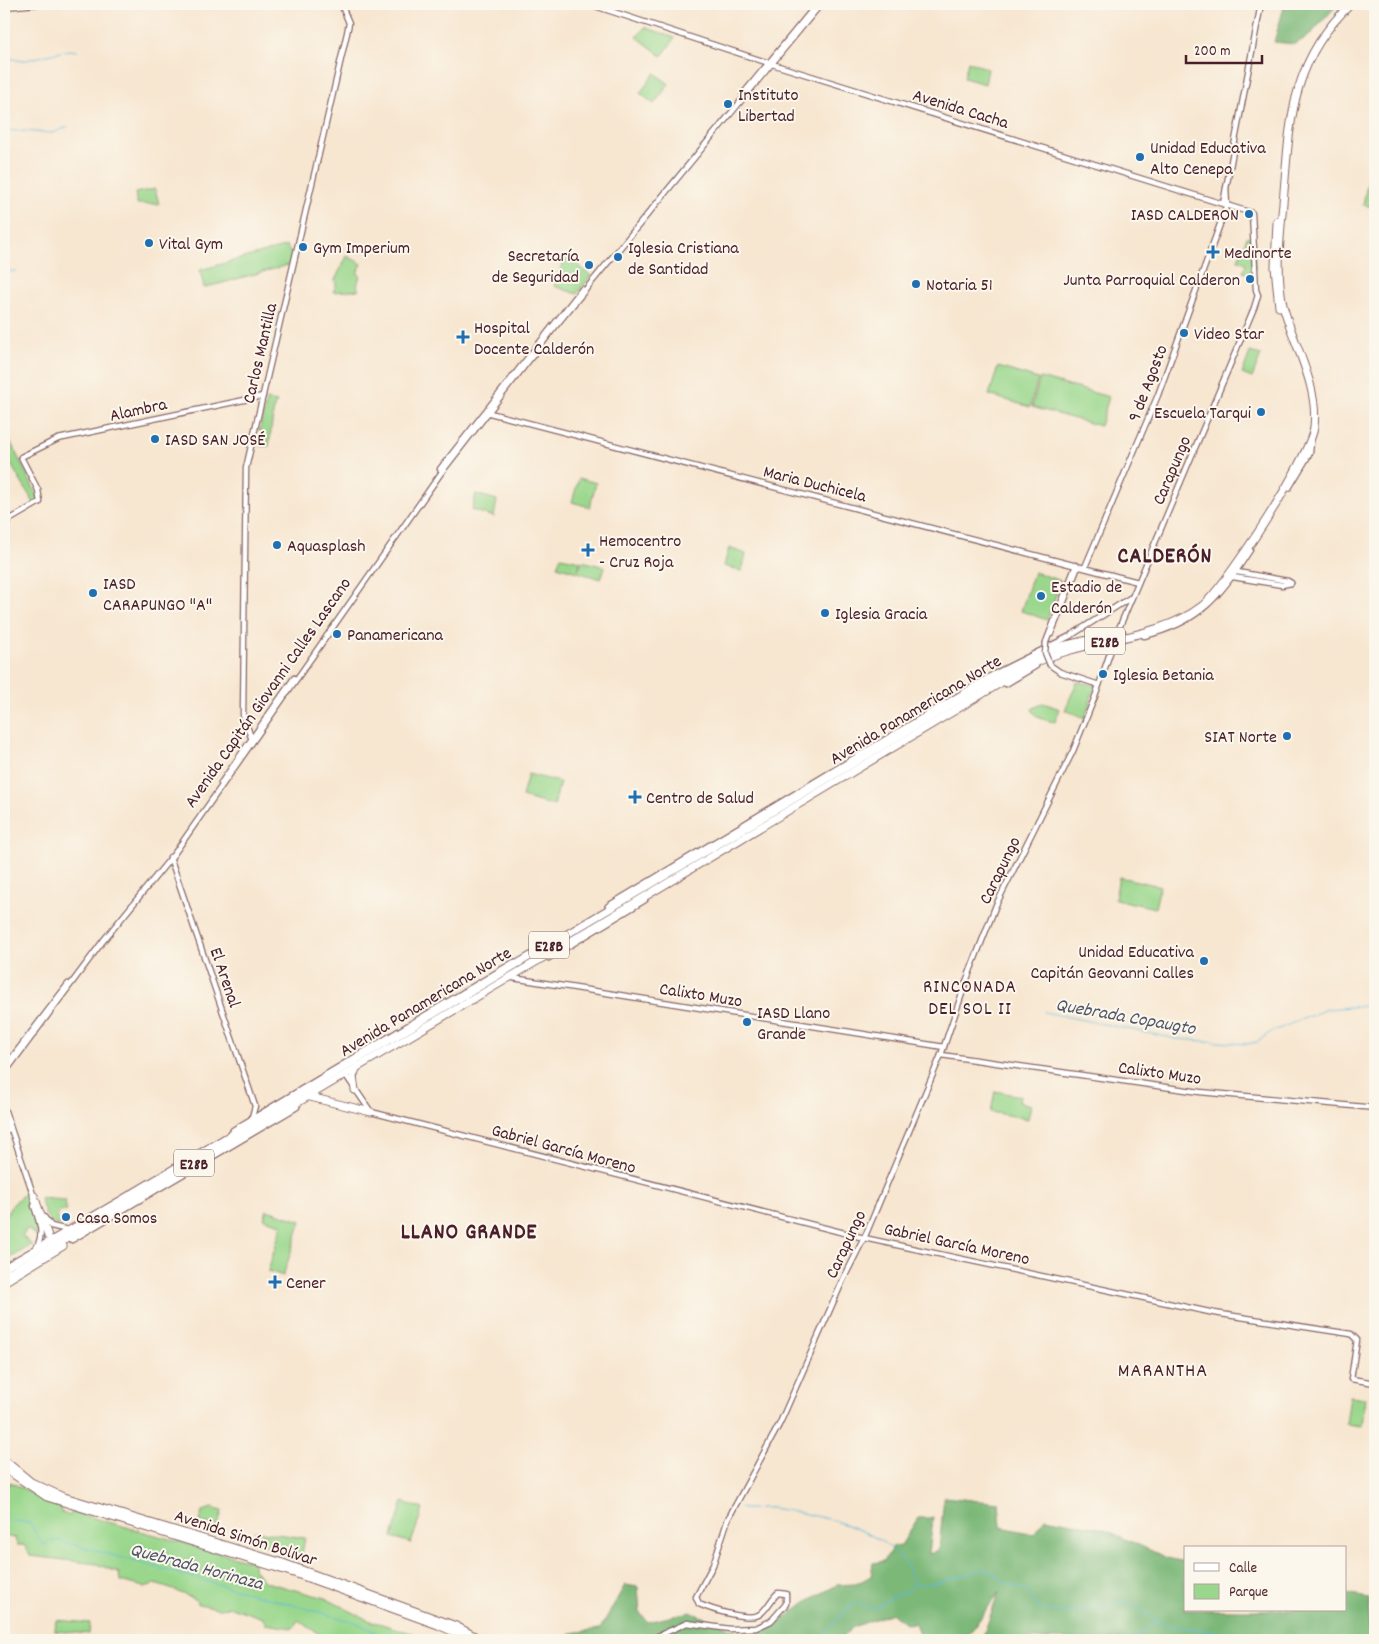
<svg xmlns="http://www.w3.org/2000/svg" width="1379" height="1644" font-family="Dekko,sans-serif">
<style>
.green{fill:#9ad78c;stroke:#727b5c}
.forest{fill:#7bb878;stroke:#626c52}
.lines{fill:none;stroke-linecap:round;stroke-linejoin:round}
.stream{stroke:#5eb9db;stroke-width:1}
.secondary-casing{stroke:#876565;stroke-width:7}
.highway-casing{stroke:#876565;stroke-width:9}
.secondary{stroke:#fff;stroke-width:4.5}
.highway{stroke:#fff;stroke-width:7}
.secondary-bridge-casing{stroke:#876565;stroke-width:7;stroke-linecap:butt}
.secondary-bridge{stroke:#fff;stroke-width:4.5}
.poi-dot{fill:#1f6fb2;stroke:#fbf7ec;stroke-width:2}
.labels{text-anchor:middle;stroke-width:4;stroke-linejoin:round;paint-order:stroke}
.shield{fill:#fbf7ec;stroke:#7f6065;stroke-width:1}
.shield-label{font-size:16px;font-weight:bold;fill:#4a1f2b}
.poi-label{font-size:18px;fill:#4a1f2b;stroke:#fbf7ec;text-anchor:start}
.street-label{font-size:18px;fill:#4a1f2b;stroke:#fbf7ec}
.neighbourhood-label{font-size:19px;letter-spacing:1px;fill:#4a1f2b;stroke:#fbf7ec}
.water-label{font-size:19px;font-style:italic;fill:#515569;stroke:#fbf7ec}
.quarter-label{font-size:20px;letter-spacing:1px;fill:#4a1f2b;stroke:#fbf7ec}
.district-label{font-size:22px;font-weight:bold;letter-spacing:1px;fill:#4a1f2b;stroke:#fbf7ec}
</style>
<rect width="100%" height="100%" fill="#fbf7ec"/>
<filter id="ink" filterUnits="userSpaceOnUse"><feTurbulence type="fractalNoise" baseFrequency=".02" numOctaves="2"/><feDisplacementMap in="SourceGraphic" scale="10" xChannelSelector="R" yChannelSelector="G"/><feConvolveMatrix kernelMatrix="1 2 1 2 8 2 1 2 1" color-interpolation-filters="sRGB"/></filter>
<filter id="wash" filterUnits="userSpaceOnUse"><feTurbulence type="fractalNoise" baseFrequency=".0096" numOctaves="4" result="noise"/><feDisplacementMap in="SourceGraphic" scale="20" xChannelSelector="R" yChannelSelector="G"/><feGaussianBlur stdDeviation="1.12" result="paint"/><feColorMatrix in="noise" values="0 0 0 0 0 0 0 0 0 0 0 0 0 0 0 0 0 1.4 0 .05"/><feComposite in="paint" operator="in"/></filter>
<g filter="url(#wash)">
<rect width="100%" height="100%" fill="#f7e6d0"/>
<!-- green -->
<g class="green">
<polygon points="645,27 675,38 662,56 637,37"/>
<polygon points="968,61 988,69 985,84 964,78"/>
<polygon points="655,73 669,84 654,104 640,93"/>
<polygon points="1370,169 1375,170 1375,207 1363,205"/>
<polygon points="155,189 159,204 137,204 135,193"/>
<polygon points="1247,237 1254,238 1255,269 1246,273 1243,272 1246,263 1238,260"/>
<polygon points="287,246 290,253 294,252 292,264 204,288 200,270"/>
<polygon points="347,256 362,264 357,273 360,275 357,286 359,290 333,292 336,286 335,280"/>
<polygon points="565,258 575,262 591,276 577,294 554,286"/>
<polygon points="1250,352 1261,355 1252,378 1242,374"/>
<polygon points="998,367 1038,379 1030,407 989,395"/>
<polygon points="1040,378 1109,397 1100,426 1032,407"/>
<polygon points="267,400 277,402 274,407 269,446 260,446 261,433 259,431"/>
<polygon points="8,437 39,499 35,505 4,453 4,439"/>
<polygon points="579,478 596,483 590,507 572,502"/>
<polygon points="476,494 497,500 494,517 472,510"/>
<polygon points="729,548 746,554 742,571 724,566"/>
<polygon points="561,557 580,561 578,570 582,561 605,567 601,579 557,566"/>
<polygon points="1034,572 1061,581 1047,620 1021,611"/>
<polygon points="1077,682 1095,685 1085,718 1065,710"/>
<path d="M1043 703 1060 709 1055 722C1046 720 1035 719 1032 709Z"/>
<polygon points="528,774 560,782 554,806 522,797"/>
<polygon points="1119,877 1160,886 1155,908 1115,899"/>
<polygon points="995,1091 1020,1096 1019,1102 1031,1105 1028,1119 991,1112"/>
<path d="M27 1192 37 1236 27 1229 22 1236 32 1245 9 1259C0 1228 0 1211 27 1192Z"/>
<path d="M40 1198 64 1200 67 1211 58 1212 57 1218 60 1225C46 1225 44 1209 40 1198Z"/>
<polygon points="267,1210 301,1221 283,1276 268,1271 282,1224 264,1219"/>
<polygon points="1350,1396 1365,1398 1362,1426 1346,1424"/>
<polygon points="10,1482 60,1507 61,1512 69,1516 72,1512 253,1562 253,1568 265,1582 325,1598 368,1620 418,1635 425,1640 328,1640 298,1620 293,1628 265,1624 263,1618 231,1607 217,1608 199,1604 194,1599 174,1590 155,1584 144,1587 120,1581 119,1573 97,1564 31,1556 24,1545 17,1545 15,1538 4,1536 4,1493"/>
<polygon points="403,1502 423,1509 411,1543 392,1537"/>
<polygon points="212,1508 222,1511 218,1526 200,1522 202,1511"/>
<polygon points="255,1531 305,1538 302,1554 252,1542"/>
<polygon points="56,1620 90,1623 89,1634 55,1631"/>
</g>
<!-- forest -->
<g class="forest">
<polygon points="1285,4 1338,4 1309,36 1295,44 1274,42"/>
<polygon points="944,1497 999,1503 1001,1527 1034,1534 1046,1518 1104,1529 1167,1558 1185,1562 1185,1610 1345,1610 1345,1594 1369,1598 1369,1630 1375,1634 1375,1640 982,1639 999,1592 967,1637 918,1640 921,1639 915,1623 905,1624 892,1613 853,1627 839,1640 567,1640 571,1633 600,1629 625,1585 638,1587 640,1613 648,1622 690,1612 746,1634 778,1624 804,1603 837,1585 856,1584 871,1576 873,1563 884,1561 894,1545 900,1547 918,1518 933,1518 929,1554 939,1551"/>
</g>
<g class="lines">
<!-- stream -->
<g class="stream">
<polyline points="4,57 22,61 69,50 77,51"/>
<polyline points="4,130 53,133 67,127"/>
<polyline points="4,272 16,271"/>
<polyline points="1044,1012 1177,1039 1247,1044 1257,1042 1271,1032 1327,1009 1375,1005"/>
<path d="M740 1508C749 1511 760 1507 771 1508 812 1514 873 1525 902 1559 907 1565 910 1576 914 1583"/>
<polyline points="4,1520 30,1523 43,1545 57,1540 355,1622 391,1640"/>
<polyline points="818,1640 851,1606 858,1603 871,1608 877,1607 897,1594 906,1592 914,1584 931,1584 986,1569 1009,1584 1028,1591 1037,1608 1067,1613 1126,1601 1164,1625 1279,1640"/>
<polyline points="1134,1640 1137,1635 1158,1620"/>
</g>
</g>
</g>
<g filter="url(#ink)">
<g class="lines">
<defs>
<g id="secondary">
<polyline points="589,4 772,64 1252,213 1256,290 1258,295 1254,308 1117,633"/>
<polyline points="4,7 37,4"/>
<polyline points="743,94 817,4"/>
<polyline points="1223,204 1261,4"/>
<polyline points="486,412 1138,582"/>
<polyline points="440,469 582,289"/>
<polyline points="1289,488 1310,453 1311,442"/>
<polyline points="4,523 40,502 38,490 21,457 58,439 263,396"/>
<polyline points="1085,567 1158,395 1227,205 1226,188"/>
<polyline points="1237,572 1288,581 1291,583"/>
<polyline points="1233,577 1282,585 1291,583"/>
<polyline points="1051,634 1078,567"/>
<path d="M1144 636C1199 623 1221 596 1250 550"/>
<polyline points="1046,642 1076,565"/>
<polyline points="1050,665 1060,672 1099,685"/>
<polyline points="1006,684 1036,666"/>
<polyline points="252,740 243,715 246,468 347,33 349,23 341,4"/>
<polyline points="221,783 294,678"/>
<polyline points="170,857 255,1106 252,1117"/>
<polyline points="608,906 994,674 1070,636 1130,598"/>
<polyline points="549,958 645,900"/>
<polyline points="513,978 944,1047"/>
<polyline points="941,1055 1200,1092 1375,1108"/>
<polyline points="4,1068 68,984"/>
<polyline points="4,1074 103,941 174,854 441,473 558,323 821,4"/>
<polyline points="345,1074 371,1112 864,1238 1214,1313 1351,1334 1357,1340 1351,1379 1375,1383"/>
<polyline points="4,1108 34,1197"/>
<polyline points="4,1117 8,1130"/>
<polyline points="233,1130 514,962"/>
<path d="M34 1206C39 1221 45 1234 36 1248"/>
<polyline points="44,1217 51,1226 68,1230"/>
<polyline points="72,1240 297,1107"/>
<path d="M649 1640 687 1623 730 1629 756 1628 771 1621 786 1604V1594L778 1593C771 1599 767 1609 760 1614 750 1622 710 1609 699 1604L696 1597 713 1565 728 1519 780 1423 843 1280 866 1234 941 1055 967 979 996 905 1073 751 1096 694 1111 650 1118 642"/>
</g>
<g id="highway">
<polyline points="1277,221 1275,267 1279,307"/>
<polyline points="355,1090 353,1077 357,1066"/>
<polyline points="306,1096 371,1112"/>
<polyline points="34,1196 48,1236"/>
<polyline points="4,1268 120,1201 1008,671 1054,648 1122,632"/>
<path d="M4 1276 556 950 1027 667C1082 637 1154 643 1202 606 1226 587 1311 456 1314 427 1319 385 1293 344 1283 305 1276 273 1280 235 1283 203 1290 125 1289 62 1351 4"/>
<polyline points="4,1282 63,1246"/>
<polyline points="4,1460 31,1482 61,1496 280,1562 456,1626 482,1640"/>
<polyline points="4,1468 47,1497 297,1574 438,1625 472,1640"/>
</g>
</defs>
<!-- secondary casing -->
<use href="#secondary" class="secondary-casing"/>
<!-- highway casing -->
<use href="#highway" class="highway-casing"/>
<!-- secondary -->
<use href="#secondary" class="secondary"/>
<!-- highway -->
<use href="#highway" class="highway"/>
<defs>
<polyline id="secondary-bridge" points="1046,642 1045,653 1050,665"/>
</defs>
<!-- secondary-bridge casing -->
<use href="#secondary-bridge" class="secondary-bridge-casing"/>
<!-- secondary-bridge -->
<use href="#secondary-bridge" class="secondary-bridge"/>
</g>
</g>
<!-- markers -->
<g class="poi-dot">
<circle cx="728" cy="104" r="5"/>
<circle cx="1140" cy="157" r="5"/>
<circle cx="1249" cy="214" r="5"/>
<circle cx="149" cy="243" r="5"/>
<circle cx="303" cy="247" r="5"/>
<path d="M1210.5 244.5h5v5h5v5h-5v5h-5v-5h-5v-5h5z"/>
<circle cx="618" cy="257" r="5"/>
<circle cx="589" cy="265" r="5"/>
<circle cx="1250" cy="279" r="5"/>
<circle cx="916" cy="284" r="5"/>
<circle cx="1184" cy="333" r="5"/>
<path d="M460.5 329.5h5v5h5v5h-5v5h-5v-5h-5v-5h5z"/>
<circle cx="1261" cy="412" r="5"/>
<circle cx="155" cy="439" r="5"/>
<circle cx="277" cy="545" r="5"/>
<path d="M585.5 542.5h5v5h5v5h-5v5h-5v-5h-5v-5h5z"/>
<circle cx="93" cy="593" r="5"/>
<circle cx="1041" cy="596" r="5"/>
<circle cx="825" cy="613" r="5"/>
<circle cx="337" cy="634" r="5"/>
<circle cx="1103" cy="674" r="5"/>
<circle cx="1287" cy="736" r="5"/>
<path d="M632.5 789.5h5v5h5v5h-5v5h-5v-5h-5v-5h5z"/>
<circle cx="1204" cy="961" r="5"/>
<circle cx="747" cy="1022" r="5"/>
<circle cx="66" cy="1217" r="5"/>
<path d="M272.5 1274.5h5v5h5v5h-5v5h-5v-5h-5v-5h5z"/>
</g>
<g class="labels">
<!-- shield labels -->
<g class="shield">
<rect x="1085" y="627.5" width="40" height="27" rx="4"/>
<rect x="529" y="931.5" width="40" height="27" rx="4"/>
<rect x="174" y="1149.5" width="40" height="27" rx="4"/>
</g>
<g class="shield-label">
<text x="1105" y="647">E28B</text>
<text x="549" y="951">E28B</text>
<text x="194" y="1169">E28B</text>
</g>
<!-- poi labels -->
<g class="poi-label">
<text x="738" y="100">Instituto<tspan x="738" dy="21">Libertad</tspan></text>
<text x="1150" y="153">Unidad Educativa<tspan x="1150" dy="21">Alto Cenepa</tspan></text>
<text x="1239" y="220" text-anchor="end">IASD CALDERON</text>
<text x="159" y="249">Vital Gym</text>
<text x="313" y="253">Gym Imperium</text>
<text x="628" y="253">Iglesia Cristiana<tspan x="628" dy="21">de Santidad</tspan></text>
<text x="1224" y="258">Medinorte</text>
<text x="579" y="261" text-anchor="end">Secretaría<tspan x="579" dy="21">de Seguridad</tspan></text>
<text x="1240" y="285" text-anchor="end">Junta Parroquial Calderon</text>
<text x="926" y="290">Notaria 51</text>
<text x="474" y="333">Hospital<tspan x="474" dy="21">Docente Calderón</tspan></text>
<text x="1194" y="339">Video Star</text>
<text x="1251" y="418" text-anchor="end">Escuela Tarqui</text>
<text x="165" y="445">IASD SAN JOSÉ</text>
<text x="599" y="546">Hemocentro<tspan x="599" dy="21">- Cruz Roja</tspan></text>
<text x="287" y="551">Aquasplash</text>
<text x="103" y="589">IASD<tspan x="103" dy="21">CARAPUNGO "A"</tspan></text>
<text x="1051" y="592">Estadio de<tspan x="1051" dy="21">Calderón</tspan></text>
<text x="835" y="619">Iglesia Gracia</text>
<text x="347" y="640">Panamericana</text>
<text x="1113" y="680">Iglesia Betania</text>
<text x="1277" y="742" text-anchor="end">SIAT Norte</text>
<text x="646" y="803">Centro de Salud</text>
<text x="1194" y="957" text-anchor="end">Unidad Educativa<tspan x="1194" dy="21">Capitán Geovanni Calles</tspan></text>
<text x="757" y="1018">IASD Llano<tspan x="757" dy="21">Grande</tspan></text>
<text x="76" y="1223">Casa Somos</text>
<text x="286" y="1288">Cener</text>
</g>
<!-- street labels -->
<g class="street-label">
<text transform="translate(961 108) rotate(17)" y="6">Avenida Cacha</text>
<text transform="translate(259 353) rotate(-77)" y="6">Carlos Mantilla</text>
<text transform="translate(1147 383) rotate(-69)" y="6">9 de Agosto</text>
<text transform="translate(138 409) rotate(-12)" y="6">Alambra</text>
<text transform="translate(1171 470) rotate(-67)" y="6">Carapungo</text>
<text transform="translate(815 483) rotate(14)" y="6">Maria Duchicela</text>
<text transform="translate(267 692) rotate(-55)" y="6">Avenida Capitán Giovanni Calles Lascano</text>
<text transform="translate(915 709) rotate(-31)" y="6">Avenida Panamericana Norte</text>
<text transform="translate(999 870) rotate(-64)" y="6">Carapungo</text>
<text transform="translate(226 977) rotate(71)" y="6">El Arenal</text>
<text transform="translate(701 994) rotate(9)" y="6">Calixto Muzo</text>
<text transform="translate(425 1001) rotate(-31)" y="6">Avenida Panamericana Norte</text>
<text transform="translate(1160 1072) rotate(8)" y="6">Calixto Muzo</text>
<text transform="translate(564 1148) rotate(15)" y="6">Gabriel García Moreno</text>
<text transform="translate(957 1243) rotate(12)" y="6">Gabriel García Moreno</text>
<text transform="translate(845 1244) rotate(-65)" y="6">Carapungo</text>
<text transform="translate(246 1537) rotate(18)" y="6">Avenida Simón Bolívar</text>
</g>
<!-- neighbourhood labels -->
<g class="neighbourhood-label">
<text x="970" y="992">RINCONADA<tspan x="970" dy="22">DEL SOL II</tspan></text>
</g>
<!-- water labels -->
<g class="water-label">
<text transform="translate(1126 1015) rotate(10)" y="7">Quebrada Copaugto</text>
<text transform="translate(197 1565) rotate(15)" y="7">Quebrada Horinaza</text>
</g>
<!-- quarter labels -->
<g class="quarter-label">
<text x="1163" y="1376">MARANTHA</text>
</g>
<!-- district labels -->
<g class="district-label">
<text x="1165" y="562">CALDERÓN</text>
<text x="469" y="1238">LLANO GRANDE</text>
</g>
</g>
<!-- margin -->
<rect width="1379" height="1644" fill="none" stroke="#fbf7ec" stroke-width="20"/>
<!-- legend -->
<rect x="1184" y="1546" width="162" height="65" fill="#fbf7ec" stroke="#b4a19f"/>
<rect x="1194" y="1563" width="25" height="8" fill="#ffffff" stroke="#b4a19f"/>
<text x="1229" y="1572" font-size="15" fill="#4a1f2b">Calle</text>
<rect x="1194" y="1584" width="25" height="15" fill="#9ad78c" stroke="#b4a19f"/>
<text x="1229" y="1596" font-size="15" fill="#4a1f2b">Parque</text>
<!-- scale -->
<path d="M1186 55v8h76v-8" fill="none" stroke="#4a1f2b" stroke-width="2.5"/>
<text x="1194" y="55" font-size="15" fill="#4a1f2b" stroke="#fbf7ec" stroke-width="4" paint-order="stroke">200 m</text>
</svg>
